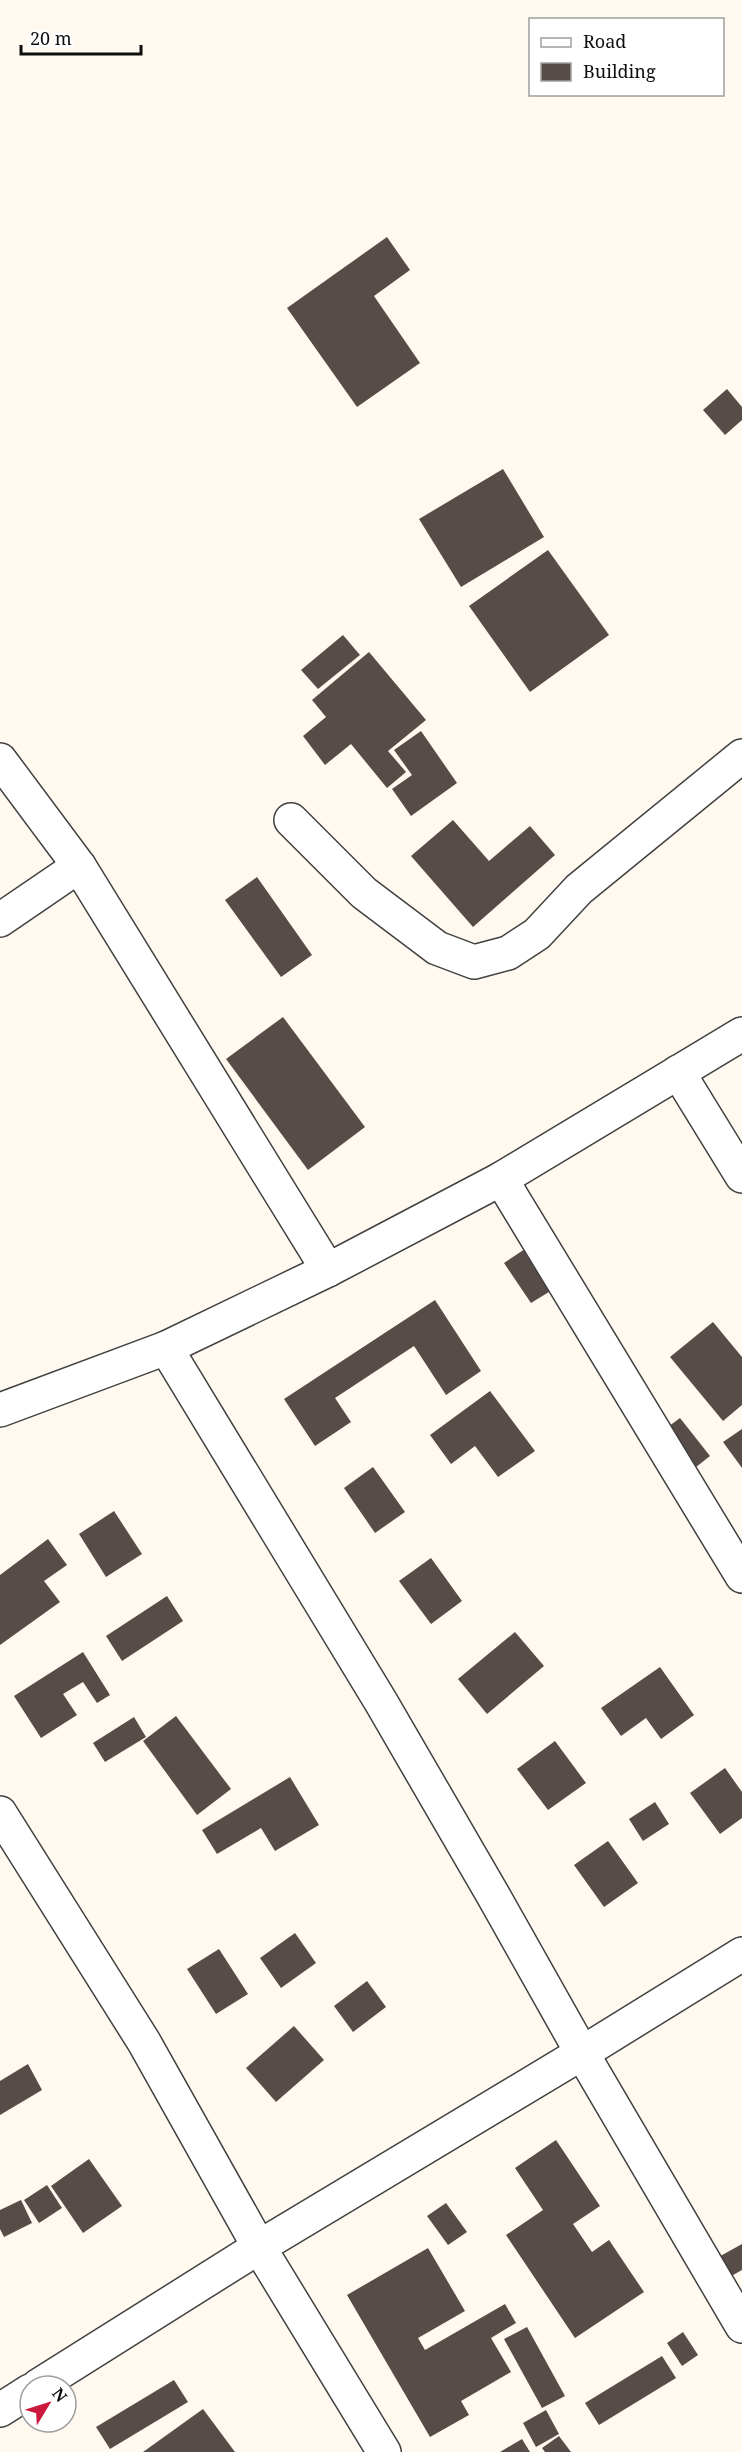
<svg xmlns="http://www.w3.org/2000/svg" width="742" height="2452" font-family="'Noto Serif',serif">
<style>
.building{fill:#584c49}
.lines{fill:none;stroke-linecap:round;stroke-linejoin:round}
.minor-casing{stroke:#414141;stroke-width:36}
.minor{stroke:#fff;stroke-width:33}
</style>
<rect width="100%" height="100%" fill="#fff9ef"/>
<!-- building -->
<g class="building">
<polygon points="387,237 410,270 374,296 420,363 357,407 287,308"/>
<polygon points="727,389 742,407 742,420 725,435 703,410"/>
<polygon points="503,469 544,537 461,587 419,519"/>
<polygon points="548,550 609,635 530,692 469,606"/>
<polygon points="343,635 360,655 318,689 301,670"/>
<polygon points="369,652 426,720 388,751 406,772 387,788 351,744 325,765 303,736 326,717 312,700"/>
<polygon points="421,731 457,783 411,816 392,789 412,775 394,750"/>
<polygon points="453,820 489,861 530,826 555,855 473,927 411,856"/>
<polygon points="257,877 312,955 281,977 225,900"/>
<polygon points="283,1017 365,1127 308,1170 226,1059"/>
<polygon points="531,1245 557,1287 531,1303 504,1263"/>
<polygon points="435,1300 481,1371 446,1395 414,1346 335,1398 351,1422 315,1446 284,1399"/>
<polygon points="713,1322 742,1357 742,1405 723,1421 670,1357"/>
<polygon points="490,1391 535,1451 498,1477 475,1446 451,1464 430,1435"/>
<polygon points="680,1418 710,1456 691,1471 661,1432"/>
<polygon points="742,1429 742,1468 723,1442"/>
<polygon points="373,1467 405,1512 375,1533 344,1488"/>
<polygon points="114,1511 142,1554 106,1577 79,1534"/>
<polygon points="48,1539 67,1565 44,1581 60,1602 0,1645 0,1575"/>
<polygon points="431,1558 462,1601 431,1624 399,1581"/>
<polygon points="167,1596 183,1621 122,1661 106,1636"/>
<polygon points="515,1632 544,1666 487,1714 458,1679"/>
<polygon points="83,1652 110,1695 97,1703 83,1682 63,1694 77,1715 41,1738 14,1696"/>
<polygon points="660,1667 694,1715 661,1739 646,1718 621,1736 601,1708"/>
<polygon points="176,1716 231,1789 197,1815 143,1741"/>
<polygon points="134,1717 146,1737 105,1762 93,1743"/>
<polygon points="555,1741 586,1783 548,1810 517,1769"/>
<polygon points="725,1768 742,1792 742,1818 720,1834 690,1793"/>
<polygon points="290,1777 319,1825 275,1851 261,1828 217,1854 202,1830"/>
<polygon points="655,1802 669,1824 643,1841 629,1819"/>
<polygon points="608,1841 638,1883 604,1907 574,1865"/>
<polygon points="295,1933 316,1963 281,1988 260,1958"/>
<polygon points="219,1949 248,1994 216,2014 187,1969"/>
<polygon points="367,1981 386,2007 353,2032 334,2006"/>
<polygon points="294,2026 324,2060 276,2102 246,2068"/>
<polygon points="28,2064 42,2090 0,2115 0,2081"/>
<polygon points="556,2140 600,2206 573,2224 592,2252 609,2240 644,2292 575,2338 506,2235 543,2210 515,2168"/>
<polygon points="89,2159 122,2206 83,2233 51,2186"/>
<polygon points="47,2185 62,2208 39,2223 24,2200"/>
<polygon points="21,2200 32,2223 4,2237 0,2229 0,2210"/>
<polygon points="446,2203 467,2232 448,2245 427,2216"/>
<polygon points="742,2244 742,2270 726,2279 715,2259"/>
<polygon points="428,2248 465,2311 418,2338 425,2350 505,2304 516,2323 491,2338 511,2372 461,2401 469,2415 430,2437 347,2295"/>
<polygon points="527,2327 565,2396 542,2408 504,2339"/>
<polygon points="683,2332 698,2355 682,2366 667,2343"/>
<polygon points="662,2356 676,2378 599,2425 585,2403"/>
<polygon points="174,2380 188,2402 110,2449 96,2427"/>
<polygon points="203,2409 235,2452 143,2452"/>
<polygon points="546,2410 559,2434 536,2447 523,2423"/>
<polygon points="559,2436 571,2452 545,2452 542,2448"/>
<polygon points="522,2439 530,2452 500,2452"/>
</g>
<g class="lines">
<defs>
<g id="minor">
<polyline points="0,760 79,866 328,1270"/>
<polyline points="291,820 364,893 437,948 474,962 508,953 537,934 579,889 742,756"/>
<polyline points="0,920 79,866"/>
<polyline points="678,1072 742,1176"/>
<polyline points="501,1179 742,1576"/>
<polyline points="166,1348 381,1702 493,1895 582,2053 742,2326"/>
<polyline points="0,1410 166,1348 328,1270 501,1179 742,1034"/>
<polyline points="0,1813 144,2042 259,2247 384,2452"/>
<polyline points="38,2386 259,2247 582,2053 742,1954"/>
<polyline points="0,2410 30,2391"/>
</g>
</defs>
<!-- minor casing -->
<use href="#minor" class="minor-casing"/>
<!-- minor -->
<use href="#minor" class="minor"/>
</g>
<!-- legend -->
<rect x="529" y="18" width="195" height="78" fill="#ffffff" stroke="#9f9f9f" stroke-width="1.5"/>
<rect x="541" y="38" width="30" height="9" fill="#ffffff" stroke="#9f9f9f" stroke-width="1.5"/>
<text x="583" y="48" font-size="18" fill="#0e0e0e">Road</text>
<rect x="541" y="63" width="30" height="18" fill="#584c49" stroke="#9f9f9f" stroke-width="1.5"/>
<text x="583" y="78" font-size="18" fill="#0e0e0e">Building</text>
<!-- north arrow -->
<g transform="translate(48 2404) rotate(52)"><circle r="28" fill="#ffffff" stroke="#9f9f9f" stroke-width="1.5"/>
<path d="M0-4.5L10 22L0 15L-10 22Z" fill="#cb193e"/>
<text y="-9" font-size="16" font-weight="bold" text-anchor="middle" fill="#0e0e0e">N</text>
</g>
<!-- scale -->
<path d="M21 45v9h120v-9" fill="none" stroke="#0e0e0e" stroke-width="3"/>
<text x="30" y="45" font-size="18" fill="#0e0e0e" stroke="#ffffff" stroke-width="4.5" paint-order="stroke">20 m</text>
</svg>
